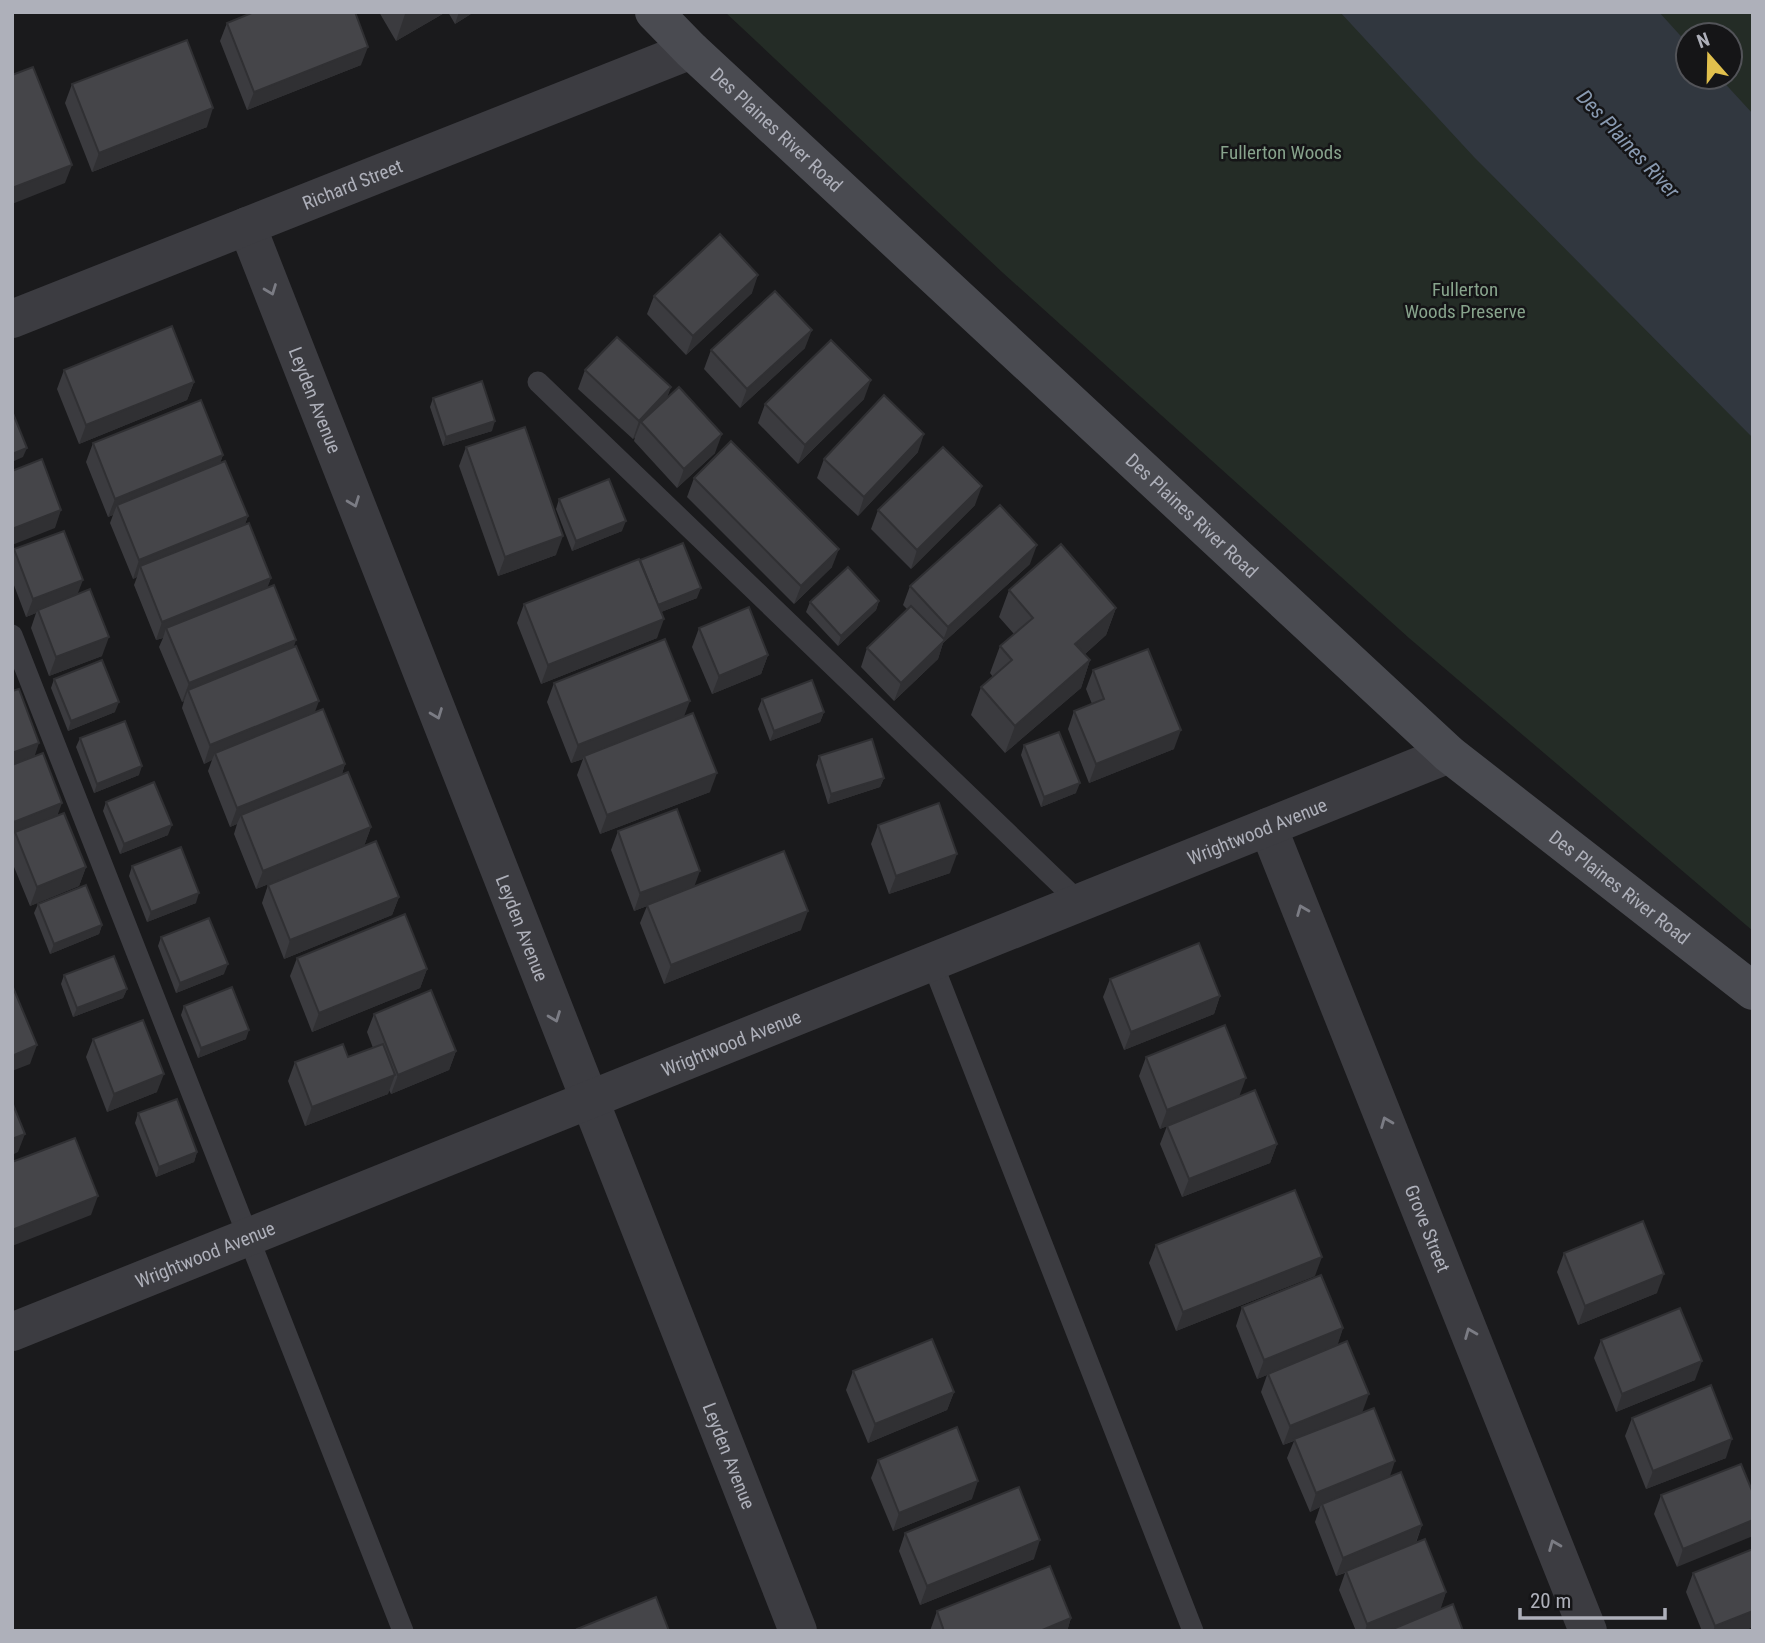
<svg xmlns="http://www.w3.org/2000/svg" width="1765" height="1643" font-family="'Roboto Condensed',sans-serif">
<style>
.green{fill:#242c26;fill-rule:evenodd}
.water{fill:#31373f}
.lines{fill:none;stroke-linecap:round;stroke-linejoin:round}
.lane{stroke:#3c3c41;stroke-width:21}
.street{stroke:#3c3c41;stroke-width:38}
.secondary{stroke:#4a4b51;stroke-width:38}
.wall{fill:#3b3b3f}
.shaded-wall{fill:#303033}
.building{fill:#454549;stroke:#303033;stroke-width:2}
.oneway{stroke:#7b7c84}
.labels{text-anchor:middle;stroke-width:5;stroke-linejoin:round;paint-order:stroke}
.street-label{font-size:19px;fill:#aeb0ba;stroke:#151517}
.park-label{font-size:19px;fill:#87a38c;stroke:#151517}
.water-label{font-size:21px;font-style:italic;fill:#899ab1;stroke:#151517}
</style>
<rect width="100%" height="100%" fill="#1a1a1c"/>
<!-- green -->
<path class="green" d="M725 12H1753V931L1409 638 1002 272ZM1688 35H1730V77H1688Z"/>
<!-- water -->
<polygon class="water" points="1340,12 1659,12 1688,44 1688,77 1719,77 1753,114 1753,438 1474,157"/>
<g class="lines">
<!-- lane -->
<g class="lane">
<polyline points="538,382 1080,903"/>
<polyline points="12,635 403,1631"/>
<polyline points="932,962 1193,1631"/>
</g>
<!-- street -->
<g class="street">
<path id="s1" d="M247 226 798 1631"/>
<path id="s2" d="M12 319 691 50"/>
<path id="s3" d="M1268 827 1588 1631"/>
<path id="s4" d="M12 1332 1449 754"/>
</g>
<!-- secondary -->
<path class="secondary" id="s5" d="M654 12 691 50 1449 754 1753 991"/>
</g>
<!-- wall -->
<g class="wall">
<polygon points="379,12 446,12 396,41"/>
<polygon points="448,12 474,12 455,24"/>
<polygon points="227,23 361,65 247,110 220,41"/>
<polygon points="72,84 207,127 92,172 65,103"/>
<polygon points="752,293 686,355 647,314 654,296"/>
<polygon points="805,348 740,408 704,369 711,350"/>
<polygon points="64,370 194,382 187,400 79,444 57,389"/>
<polygon points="585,370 671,387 666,399 715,453 677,488 634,441 635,437 633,439 578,389"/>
<polygon points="433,398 492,431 443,446 430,407"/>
<polygon points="864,399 798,464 758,423 765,404"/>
<polygon points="93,443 223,455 220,463 248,516 245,524 271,578 267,587 294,647 315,712 345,764 342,774 371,827 364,846 256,889 234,834 237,824 230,827 208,771 212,760 204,764 182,708 184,701 182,702 159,647 163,638 156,640 134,585 137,577 133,579 110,523 113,515 108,517 86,462"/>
<polygon points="466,447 556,555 498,576 459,466"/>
<polygon points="918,452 858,516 817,478 824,459"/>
<polygon points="694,478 832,567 794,604 687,497"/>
<polygon points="559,499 622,531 572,551 556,509"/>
<polygon points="975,505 911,569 871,529 878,510"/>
<polygon points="14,549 77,594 102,656 49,676 31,628 36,613 26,617 12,580 12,555"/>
<polygon points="640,560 697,598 661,612 657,638 541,684 517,623 524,604"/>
<polygon points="1030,564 943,643 938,659 894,701 861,667 867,648 908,610 903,605 910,586"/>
<polygon points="1009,590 1116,608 1106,635 1085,654 1090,660 1081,688 1005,753 971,715 981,687 993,677 990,673 1000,646 1014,634 999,617"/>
<polygon points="879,601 876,610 838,646 806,612 810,602"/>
<polygon points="699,628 768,655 761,674 712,694 692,647"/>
<polygon points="1093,670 1174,749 1089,783 1068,729 1074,711 1092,704 1086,689"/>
<polygon points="54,679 115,712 68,731 51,688"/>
<polygon points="554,683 684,717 710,792 600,834 577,775 583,759 571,763 547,702"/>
<polygon points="12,691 35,756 58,815 86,867 79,886 30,906 12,862"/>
<polygon points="762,699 824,712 820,722 770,741 758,709"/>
<polygon points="80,738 139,775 94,793 76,747"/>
<polygon points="1024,745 1076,793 1041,807 1021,755"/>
<polygon points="819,756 884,778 880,787 828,804 816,765"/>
<polygon points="106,802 168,835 120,854 103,811"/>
<polygon points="878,825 950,873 889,894 871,844"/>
<polygon points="618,831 694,886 801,930 664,984 640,923 647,906 634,911 611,850"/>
<polygon points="132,866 196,903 147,922 129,876"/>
<polygon points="268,885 399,897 392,915 284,959 262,903"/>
<polygon points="38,904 102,925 99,934 50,954 34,913"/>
<polygon points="161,937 224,974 176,993 158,946"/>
<polygon points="297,958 427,969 420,988 312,1032 290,976"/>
<polygon points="64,975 127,989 123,998 73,1017 61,984"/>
<polygon points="1110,979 1220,996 1214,1014 1124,1050 1103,997"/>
<polygon points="184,1006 246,1039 198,1058 181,1015"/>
<polygon points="374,1014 456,1051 449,1070 391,1094 389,1090 388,1094 305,1126 288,1081 295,1062 348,1057 373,1048 367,1032"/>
<polygon points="93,1039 157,1092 107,1112 86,1057"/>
<polygon points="1146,1057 1239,1097 1277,1144 1270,1163 1182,1197 1160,1144 1167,1126 1160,1129 1139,1076"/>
<polygon points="138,1113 197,1152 194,1162 156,1177 135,1123"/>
<polygon points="1156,1245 1315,1276 1176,1331 1149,1263"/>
<polygon points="1564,1253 1657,1293 1578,1325 1557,1272"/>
<polygon points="1242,1307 1343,1328 1337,1345 1362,1412 1390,1477 1422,1525 1416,1543 1446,1592 1440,1609 1463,1631 1356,1631 1339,1590 1345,1573 1336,1576 1315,1522 1320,1507 1310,1512 1287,1458 1294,1441 1283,1445 1261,1392 1267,1375 1257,1379 1236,1326"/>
<polygon points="1601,1340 1695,1380 1616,1412 1594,1358"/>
<polygon points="853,1371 954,1392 947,1410 868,1443 846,1390"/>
<polygon points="1632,1418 1726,1458 1646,1489 1625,1436"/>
<polygon points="878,1460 972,1499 893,1531 871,1478"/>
<polygon points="1741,1464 1677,1567 1654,1514 1661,1495"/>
<polygon points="905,1533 1034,1559 920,1605 899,1551"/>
<polygon points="1753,1549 1753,1627 1743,1631 1702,1631 1686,1592 1693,1573"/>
<polygon points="937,1611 1071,1618 1067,1631 930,1631"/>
</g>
<!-- shaded-wall -->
<g class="shaded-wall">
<polygon points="408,12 446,12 396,41 405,14"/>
<polygon points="459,12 474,12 455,24"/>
<polygon points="368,47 361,65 247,110 254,92"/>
<polygon points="213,108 207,127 92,172 99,153"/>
<polygon points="72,165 65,183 12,204 12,188"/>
<polygon points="758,275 752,293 686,355 693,336"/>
<polygon points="812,330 805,348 740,408 747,389"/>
<polygon points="871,380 864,399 798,464 805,445"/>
<polygon points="194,382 187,400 79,444 86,425"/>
<polygon points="671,387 664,406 641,422 635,437 633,439 639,421"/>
<polygon points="495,421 492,431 443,446 446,437"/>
<polygon points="722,434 715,453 677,488 684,469"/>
<polygon points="924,434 918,452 858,516 864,497"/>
<polygon points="27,448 23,457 12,462 12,454"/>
<polygon points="223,455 216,474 117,505 113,515 108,517 115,499"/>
<polygon points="982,486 975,505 911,569 917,550"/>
<polygon points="61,510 55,528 12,545 12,529"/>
<polygon points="248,516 241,535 140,566 137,577 133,579 139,560"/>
<polygon points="626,521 622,531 572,551 576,541"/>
<polygon points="563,536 556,555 498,576 505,557"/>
<polygon points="1037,545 1030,564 943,643 938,659 894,701 901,683 942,643 948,627"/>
<polygon points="839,549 832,567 794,604 801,586"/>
<polygon points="271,578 264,597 166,628 163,638 156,640 162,622"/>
<polygon points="83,580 76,598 38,610 36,613 26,617 33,599"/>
<polygon points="701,588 697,598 651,616 654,607"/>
<polygon points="879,601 876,610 838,646 841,636"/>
<polygon points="1116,608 1106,635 1066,671 1075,644"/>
<polygon points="664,619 657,638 541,684 548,665"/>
<polygon points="109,637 102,656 49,676 56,657"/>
<polygon points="296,640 290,659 188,690 184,701 182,702 189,683"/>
<polygon points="768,655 761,674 712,694 719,676"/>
<polygon points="1090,660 1081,688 1005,753 1015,726"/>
<polygon points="319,701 312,720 215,753 212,760 204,764 210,745"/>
<polygon points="690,701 683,719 584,756 583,759 571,763 578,745"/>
<polygon points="119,702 115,712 68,731 71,721"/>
<polygon points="824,712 820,722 770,741 774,731"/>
<polygon points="1181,730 1174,749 1089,783 1096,764"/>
<polygon points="39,743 33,761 12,769 12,753"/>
<polygon points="345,764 339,783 241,815 237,824 230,827 237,808"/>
<polygon points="142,766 139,775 94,793 97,784"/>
<polygon points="717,773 710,792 600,834 607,815"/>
<polygon points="884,778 880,787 828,804 831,794"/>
<polygon points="1080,783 1076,793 1041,807 1044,797"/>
<polygon points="62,803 55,822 15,832 12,839 12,827 14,822"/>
<polygon points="172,825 168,835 120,854 124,844"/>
<polygon points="371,827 364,846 256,889 263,871"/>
<polygon points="957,854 950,873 889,894 896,876"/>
<polygon points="86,867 79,886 30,906 37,887"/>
<polygon points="700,871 693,890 647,905 647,906 634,911 640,893"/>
<polygon points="199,893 196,903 147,922 151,912"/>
<polygon points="399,897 392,915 284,959 290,940"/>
<polygon points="808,911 801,930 664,984 671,965"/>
<polygon points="102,925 99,934 50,954 54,944"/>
<polygon points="228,964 224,974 176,993 180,983"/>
<polygon points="427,969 420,988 312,1032 319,1013"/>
<polygon points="127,989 123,998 73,1017 77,1008"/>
<polygon points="1220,996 1214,1014 1124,1050 1131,1032"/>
<polygon points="249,1030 246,1039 198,1058 201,1048"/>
<polygon points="37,1045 30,1064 12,1071 12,1056"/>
<polygon points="456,1051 449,1070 391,1094 398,1075"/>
<polygon points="164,1074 157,1092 107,1112 114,1094"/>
<polygon points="395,1075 388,1094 305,1126 312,1107"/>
<polygon points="1246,1078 1239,1097 1160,1129 1167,1110"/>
<polygon points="25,1134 18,1152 12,1155 12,1139"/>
<polygon points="1277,1144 1270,1163 1182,1197 1189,1179"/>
<polygon points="197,1152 194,1162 156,1177 159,1167"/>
<polygon points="98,1196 91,1215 12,1246 12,1230"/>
<polygon points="1322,1257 1315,1276 1176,1331 1183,1312"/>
<polygon points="1664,1274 1657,1293 1578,1325 1585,1306"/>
<polygon points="1343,1328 1337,1347 1257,1379 1264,1360"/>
<polygon points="1702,1361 1695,1380 1616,1412 1622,1394"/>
<polygon points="954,1392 947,1410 868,1443 875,1424"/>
<polygon points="1369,1394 1362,1413 1283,1445 1290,1426"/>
<polygon points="1732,1439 1726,1458 1646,1489 1653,1471"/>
<polygon points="1395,1461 1389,1479 1322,1504 1320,1507 1310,1512 1316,1493"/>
<polygon points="978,1481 972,1499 893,1531 899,1513"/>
<polygon points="1753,1520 1753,1536 1677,1567 1683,1549"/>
<polygon points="1422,1525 1415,1544 1336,1576 1343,1558"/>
<polygon points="1040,1540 1034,1559 920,1605 927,1586"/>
<polygon points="1446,1592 1440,1611 1390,1631 1365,1631 1367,1624"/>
<polygon points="1753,1611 1753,1627 1743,1631 1713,1631 1715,1626"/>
<polygon points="1071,1618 1067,1631 1040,1631"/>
</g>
<!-- building -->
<g class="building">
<polygon points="254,12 355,12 368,47 254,92 227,23"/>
<polygon points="187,40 213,108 99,153 72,84"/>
<polygon points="33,67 72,165 12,188 12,75"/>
<polygon points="720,234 758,275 693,336 654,296"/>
<polygon points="775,291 812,330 747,389 711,350"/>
<polygon points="172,326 194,382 86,425 64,370"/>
<polygon points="617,337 671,387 639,421 585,370"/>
<polygon points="831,340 871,380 805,445 765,404"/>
<polygon points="482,381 495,421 446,437 433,398"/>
<polygon points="679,387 722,434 684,469 641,422"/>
<polygon points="884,395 924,434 864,497 824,459"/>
<polygon points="201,400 223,455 115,499 93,443"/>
<polygon points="12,411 27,448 12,454"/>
<polygon points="525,427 563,536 505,557 466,447"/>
<polygon points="731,441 839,549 801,586 694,478"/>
<polygon points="943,447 982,486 917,550 878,510"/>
<polygon points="42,459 61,510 12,529 12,471"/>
<polygon points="225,461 248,516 139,560 117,505"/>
<polygon points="609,479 626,521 576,541 559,499"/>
<polygon points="1000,505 1037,545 948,627 910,586"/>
<polygon points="249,523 271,578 162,622 140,566"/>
<polygon points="64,531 83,580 33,599 14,549"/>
<polygon points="683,543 701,588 658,605 640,560"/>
<polygon points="1061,544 1116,608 1075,644 1090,660 1015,726 981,687 1012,660 1000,646 1033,618 1009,590"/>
<polygon points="639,559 664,619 548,665 524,604"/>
<polygon points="848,567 879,601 841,636 810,602"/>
<polygon points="274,585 296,640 189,683 166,628"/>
<polygon points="90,589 109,637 56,657 38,610"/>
<polygon points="911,606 945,640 901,683 867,648"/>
<polygon points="749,607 768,655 719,676 699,628"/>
<polygon points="665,639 690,701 578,745 554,683"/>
<polygon points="296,646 319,701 210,745 188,690"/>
<polygon points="1148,649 1181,730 1096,764 1074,711 1104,699 1093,670"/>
<polygon points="102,660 119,702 71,721 54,679"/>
<polygon points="812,680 824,712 774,731 762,699"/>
<polygon points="19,689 39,743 12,753 12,691"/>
<polygon points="323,709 345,764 237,808 215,753"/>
<polygon points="693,713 717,773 607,815 584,756"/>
<polygon points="125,721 142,766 97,784 80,738"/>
<polygon points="1059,732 1080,783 1044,797 1024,745"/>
<polygon points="872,739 884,778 831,794 819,756"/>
<polygon points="43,753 62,803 14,822 12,818 12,765"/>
<polygon points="348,772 371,827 263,871 241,815"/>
<polygon points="154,782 172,825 124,844 106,802"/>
<polygon points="939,803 957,854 896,876 878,825"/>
<polygon points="677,809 700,871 640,893 618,831"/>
<polygon points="64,813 86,867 37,887 15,832"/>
<polygon points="376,841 399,897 290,940 268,885"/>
<polygon points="181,847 199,893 151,912 132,866"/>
<polygon points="784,851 808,911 671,965 647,905"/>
<polygon points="86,885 102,925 54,944 38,904"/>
<polygon points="405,914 427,969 319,1013 297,958"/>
<polygon points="209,918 228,964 180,983 161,937"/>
<polygon points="1199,943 1220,996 1131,1032 1110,979"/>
<polygon points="114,956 127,989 77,1008 64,975"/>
<polygon points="12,985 37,1045 12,1056"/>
<polygon points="232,987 249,1030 201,1048 184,1006"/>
<polygon points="431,990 456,1051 398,1075 374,1014"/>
<polygon points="143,1020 164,1074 114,1094 93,1039"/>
<polygon points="1225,1025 1246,1078 1167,1110 1146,1057"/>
<polygon points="343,1044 348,1057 383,1044 395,1075 312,1107 295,1062"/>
<polygon points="1255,1090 1277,1144 1189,1179 1167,1126"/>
<polygon points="177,1099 197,1152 159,1167 138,1113"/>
<polygon points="12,1102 25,1134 12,1139"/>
<polygon points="75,1138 98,1196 12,1230 12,1162"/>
<polygon points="1295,1190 1322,1257 1183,1312 1156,1245"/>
<polygon points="1643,1221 1664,1274 1585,1306 1564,1253"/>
<polygon points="1321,1275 1343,1328 1264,1360 1242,1307"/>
<polygon points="1680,1308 1702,1361 1622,1394 1601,1340"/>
<polygon points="932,1339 954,1392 875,1424 853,1371"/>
<polygon points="1347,1341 1369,1394 1290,1426 1268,1374"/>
<polygon points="1711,1385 1732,1439 1653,1471 1632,1418"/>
<polygon points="1374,1408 1395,1461 1316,1493 1294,1439"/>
<polygon points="957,1427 978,1481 899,1513 878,1460"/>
<polygon points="1741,1464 1753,1493 1753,1520 1683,1549 1661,1495"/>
<polygon points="1401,1472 1422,1525 1343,1558 1322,1504"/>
<polygon points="1019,1487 1040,1540 927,1586 905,1533"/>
<polygon points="1425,1539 1446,1592 1367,1624 1346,1571"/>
<polygon points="1753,1549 1753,1611 1715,1626 1693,1573"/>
<polygon points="1050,1566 1071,1618 1040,1631 944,1631 937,1611"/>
<polygon points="656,1597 669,1631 578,1631 577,1629"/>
<polygon points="1453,1604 1463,1631 1388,1631"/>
</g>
<!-- one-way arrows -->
<defs><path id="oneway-chevron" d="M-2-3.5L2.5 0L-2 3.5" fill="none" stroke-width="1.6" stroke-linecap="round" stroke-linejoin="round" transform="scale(1.75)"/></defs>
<g class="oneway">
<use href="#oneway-chevron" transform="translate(271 290) rotate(69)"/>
<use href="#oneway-chevron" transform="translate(354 502) rotate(69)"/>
<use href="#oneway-chevron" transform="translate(437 714) rotate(69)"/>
<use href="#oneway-chevron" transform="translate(1302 910) rotate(-112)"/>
<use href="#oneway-chevron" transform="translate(555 1017) rotate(69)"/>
<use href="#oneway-chevron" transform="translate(1386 1122) rotate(-112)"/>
<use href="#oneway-chevron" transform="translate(1470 1333) rotate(-112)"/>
<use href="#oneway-chevron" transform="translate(1554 1545) rotate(-112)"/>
</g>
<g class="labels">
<!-- street labels -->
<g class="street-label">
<text dy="7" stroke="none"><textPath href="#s5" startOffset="170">Des Plaines River Road</textPath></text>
<text dy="7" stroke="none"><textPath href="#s2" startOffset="366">Richard Street</textPath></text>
<text dy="7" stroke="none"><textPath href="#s1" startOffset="187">Leyden Avenue</textPath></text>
<text dy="7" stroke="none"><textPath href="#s5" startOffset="737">Des Plaines River Road</textPath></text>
<text dy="7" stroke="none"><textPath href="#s4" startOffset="1342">Wrightwood Avenue</textPath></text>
<text dy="7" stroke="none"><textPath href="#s5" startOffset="1304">Des Plaines River Road</textPath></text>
<text dy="7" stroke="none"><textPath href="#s1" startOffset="754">Leyden Avenue</textPath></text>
<text dy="7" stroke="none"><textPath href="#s4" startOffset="775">Wrightwood Avenue</textPath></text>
<text dy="7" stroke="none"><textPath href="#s3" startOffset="432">Grove Street</textPath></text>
<text dy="7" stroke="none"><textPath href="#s4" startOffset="208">Wrightwood Avenue</textPath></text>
<text dy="7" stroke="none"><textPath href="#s1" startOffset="1321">Leyden Avenue</textPath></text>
</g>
<!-- park labels -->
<g class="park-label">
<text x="1281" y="159">Fullerton Woods</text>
<text x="1465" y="296">Fullerton<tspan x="1465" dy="22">Woods Preserve</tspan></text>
</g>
<!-- water labels -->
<g class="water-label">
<text transform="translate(1628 144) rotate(47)" y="7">Des Plaines River</text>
</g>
</g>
<!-- border -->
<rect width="1765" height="1643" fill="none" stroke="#aeb0ba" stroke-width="28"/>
<!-- north arrow -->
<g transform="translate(1709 56) rotate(340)"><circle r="33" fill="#151517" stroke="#525358" stroke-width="2"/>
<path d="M0-5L12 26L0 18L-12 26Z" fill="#e1c04d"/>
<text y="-10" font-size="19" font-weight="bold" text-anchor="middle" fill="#aeb0ba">N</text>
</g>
<!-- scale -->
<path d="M1520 1608v10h145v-10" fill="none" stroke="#aeb0ba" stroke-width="3.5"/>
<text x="1530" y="1608" font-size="21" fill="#aeb0ba" stroke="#151517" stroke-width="5" paint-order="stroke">20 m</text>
</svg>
